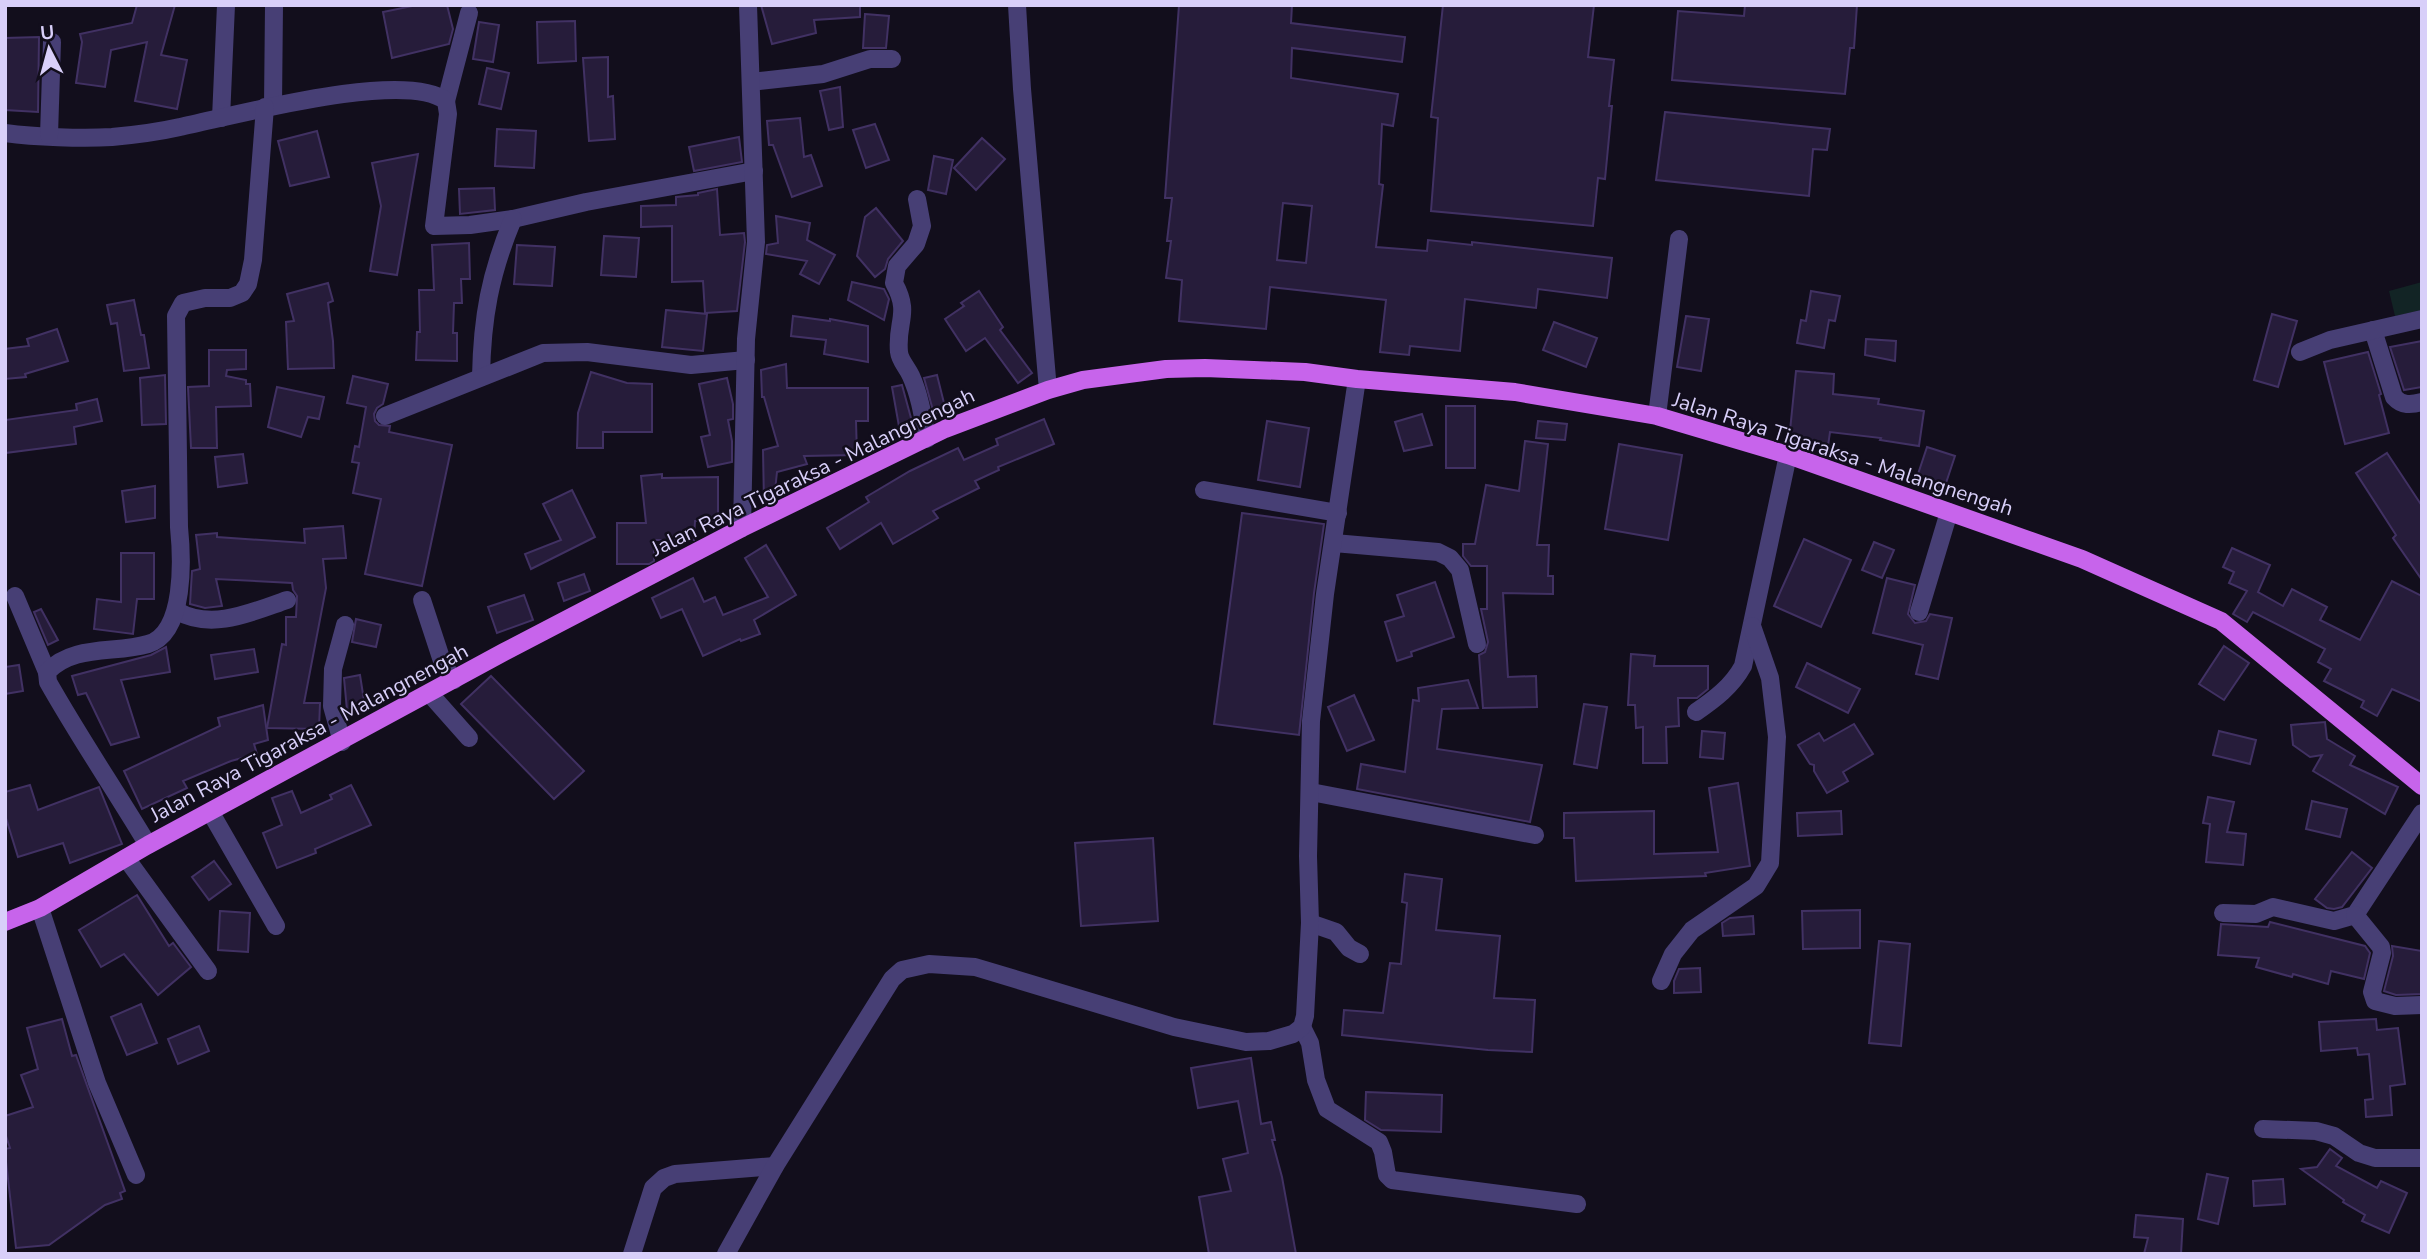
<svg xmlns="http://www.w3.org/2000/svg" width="2427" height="1259" font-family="'Nunito Sans',sans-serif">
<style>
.green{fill:#122425}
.building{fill:#261c3a;stroke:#413163;stroke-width:2;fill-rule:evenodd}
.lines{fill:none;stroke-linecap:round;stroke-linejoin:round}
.minor{stroke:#473f75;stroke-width:18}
.major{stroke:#c764eb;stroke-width:18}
.labels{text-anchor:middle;stroke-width:5;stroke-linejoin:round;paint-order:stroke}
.street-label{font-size:21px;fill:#d8cff9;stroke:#120e1c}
</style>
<rect width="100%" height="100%" fill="#120e1c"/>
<!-- green -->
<polygon class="green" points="2422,282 2422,310 2395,316 2389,291"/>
<!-- building -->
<g class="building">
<polygon points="137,5 175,5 161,55 187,60 177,109 135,101 147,42 111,50 105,87 76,83 82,42 80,34 132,23"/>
<polygon points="417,5 447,5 453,29 449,44 392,58 383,12"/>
<polygon points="761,5 860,5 860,17 814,20 816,33 772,44"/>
<path d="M1179 5H1292L1291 23 1405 37 1402 62 1292 48 1291 78 1398 94 1393 126 1382 124 1379 184 1383 185 1376 247 1427 251 1428 240 1472 245V242L1612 258 1607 298 1538 289 1536 308 1465 299 1460 351 1410 346 1409 355 1380 352 1386 300 1270 287 1266 329 1179 321 1182 280 1166 278 1171 241H1167L1172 198H1165ZM1283 203 1312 206 1306 263 1277 260Z"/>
<polygon points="1443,5 1594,5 1588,57 1614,60 1609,106 1612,106 1605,179 1598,178 1593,226 1431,211 1438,118 1431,117"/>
<polygon points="1745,5 1857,5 1854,48 1850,48 1845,94 1672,80 1678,11 1744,16"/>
<polygon points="865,14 889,16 886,48 863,48"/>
<polygon points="575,21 576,61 538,63 537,22"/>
<polygon points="479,22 499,25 493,62 473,59"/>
<polygon points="39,37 38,112 5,110 5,38"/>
<polygon points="608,57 608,97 613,96 615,139 589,141 583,58"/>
<polygon points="487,68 509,73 501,109 479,104"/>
<polygon points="840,87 843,127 829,130 820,91"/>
<polygon points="1665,112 1830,129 1827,150 1813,149 1809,196 1656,180"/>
<polygon points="800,118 804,157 811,155 822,186 792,197 773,145 769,145 767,121"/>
<polygon points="875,124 889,160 866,168 853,130"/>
<polygon points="497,129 536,131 534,168 495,166"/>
<polygon points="317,131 329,177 290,186 278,141"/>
<polygon points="739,137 742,162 694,171 689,147"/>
<polygon points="982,138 1005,159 976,190 954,168"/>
<polygon points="418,154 397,275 370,271 381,206 372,163"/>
<polygon points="934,156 953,160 946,194 928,190"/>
<polygon points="494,188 495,210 460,214 459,189"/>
<polygon points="717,189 720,235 744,233 745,242 737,311 705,313 703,281 672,282 672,226 641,227 641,206 676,205 676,197 698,195 698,193"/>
<polygon points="876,208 903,241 888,259 885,269 875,277 857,256 865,217"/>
<polygon points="776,216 810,223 807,240 835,255 819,284 800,274 807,261 766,254 767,245 778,243"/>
<polygon points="604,236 639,238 636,277 601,275"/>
<polygon points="469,243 470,279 461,279 462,303 454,303 453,333 457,333 457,361 416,360 417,332 420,332 419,290 434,290 432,245"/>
<polygon points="517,245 555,247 552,286 514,284"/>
<polygon points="852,282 884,289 889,299 884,320 848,300"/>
<polygon points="328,283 333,301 328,303 333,341 334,368 288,369 286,322 294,321 287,294"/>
<polygon points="979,291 1003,327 1000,330 1032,373 1018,383 985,338 966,351 945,319 964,306 961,303"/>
<polygon points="1811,291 1840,296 1835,321 1829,320 1824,348 1797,343 1801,320 1806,321"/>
<polygon points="134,300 141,335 144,335 149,368 124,371 117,323 111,324 107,305"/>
<polygon points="666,310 707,314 703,351 662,347"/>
<polygon points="2272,314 2297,321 2278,387 2254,380"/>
<polygon points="793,316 830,321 830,319 868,326 868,362 824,354 826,340 791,336"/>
<polygon points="1686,316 1709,319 1701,371 1677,367"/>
<polygon points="1554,322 1597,338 1586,367 1543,350"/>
<polygon points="57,329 68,361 25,374 26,377 5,379 5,349 29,346 27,339"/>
<polygon points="1866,339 1896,341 1895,361 1865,355"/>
<polygon points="2422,341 2422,387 2404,390 2390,347"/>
<polygon points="209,350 246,350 246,369 227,370 226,376 246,380 246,384 250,384 251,406 216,407 217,448 191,448 188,387 209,386"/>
<polygon points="2368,352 2381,394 2379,395 2389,433 2345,444 2324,362"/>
<polygon points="786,364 787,388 868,388 868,421 856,421 857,455 804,456 807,464 777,472 774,500 764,503 763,450 778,446 764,397 762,397 761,370"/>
<polygon points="1796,371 1834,374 1833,394 1879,399 1878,404 1924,411 1919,446 1880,440 1881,438 1830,432 1828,446 1789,441"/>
<polygon points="591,372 627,383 652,384 652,432 603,432 603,448 577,448 578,413"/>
<polygon points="165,375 166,424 142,425 140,378"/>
<polygon points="937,375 946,411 934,414 924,378"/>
<polygon points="353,376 388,384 383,404 377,408 374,414 375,421 379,425 390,426 389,432 452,445 422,586 365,574 381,499 353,493 359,463 352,462 355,446 359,447 366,407 347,403"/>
<polygon points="727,378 733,404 733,419 728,420 732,441 732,462 708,467 701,437 710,435 699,384"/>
<polygon points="902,385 914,429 900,432 892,387"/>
<polygon points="277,387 324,397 319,419 308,417 301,437 268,427"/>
<polygon points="97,399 102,421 74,427 76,444 5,453 5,420 77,410 76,404"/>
<rect x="1446" y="406" width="29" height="62"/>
<polygon points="1422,414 1432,445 1404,451 1395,422"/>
<polygon points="1044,419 1054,444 998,467 999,470 975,481 979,488 933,511 938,518 893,544 881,523 840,549 827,528 869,502 866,497 910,471 958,448 964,460 998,445 996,439"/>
<polygon points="1267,421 1309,428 1300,487 1258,480"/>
<polygon points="1538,421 1567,424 1565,440 1536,438"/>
<polygon points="1525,441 1548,444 1537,545 1549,545 1548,576 1553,576 1553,594 1503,593 1508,677 1536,676 1537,707 1483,708 1479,655 1485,652 1488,642 1481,609 1487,609 1487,566 1471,566 1463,556 1463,544 1475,544 1486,485 1519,491"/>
<polygon points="1619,444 1682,455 1668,540 1605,529"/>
<polygon points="1927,447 1955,456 1943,492 1915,483"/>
<polygon points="2387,453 2422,506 2422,580 2393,538 2396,535 2356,473"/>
<polygon points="243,454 247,483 218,487 215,457"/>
<polygon points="662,474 662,478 718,477 718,521 695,521 694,540 654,540 654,561 649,564 617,564 617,523 646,523 641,476"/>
<polygon points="155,486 155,518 126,522 122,491"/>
<polygon points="572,490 595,537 531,569 525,554 561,540 543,504"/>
<polygon points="1242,513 1324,524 1314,593 1299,735 1214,724"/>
<polygon points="343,526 346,558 323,559 326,588 304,703 320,703 319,729 267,728 282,644 286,645 286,617 296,617 297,596 293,590 292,583 216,579 222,606 205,608 190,604 192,571 200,569 196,535 217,533 217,537 305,543 304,529"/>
<polygon points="1804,539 1851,560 1821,627 1774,606"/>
<polygon points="1874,542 1894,550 1882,578 1862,570"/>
<polygon points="766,545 796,595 754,620 760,634 741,641 740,639 703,656 682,609 661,618 652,598 693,578 704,602 715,597 723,615 768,597 745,558"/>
<polygon points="2232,548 2270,565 2258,592 2283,606 2292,589 2327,607 2320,620 2360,640 2392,581 2422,596 2422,702 2392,689 2377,716 2361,707 2364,701 2324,681 2331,669 2318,662 2325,649 2253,612 2247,622 2233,614 2247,591 2229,583 2234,572 2223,567"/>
<polygon points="121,553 154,553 154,599 137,599 133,634 94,629 97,599 121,602"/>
<polygon points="584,574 590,591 564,601 558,583"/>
<polygon points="1887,578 1915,585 1908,614 1915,623 1926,621 1930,614 1952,618 1938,679 1916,674 1923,645 1873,633"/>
<polygon points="1435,582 1454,637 1411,652 1412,656 1397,661 1385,622 1404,616 1397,595"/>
<polygon points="524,595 533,620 497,633 488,607"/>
<polygon points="41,609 58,640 48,645 34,612"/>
<polygon points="356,619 381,625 376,647 352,642"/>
<polygon points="2224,646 2249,663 2224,700 2199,684"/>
<polygon points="166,647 170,672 121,680 139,737 111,745 86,693 78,695 72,676 151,655"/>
<polygon points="254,649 258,672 215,679 211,655"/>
<polygon points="1631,654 1655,656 1654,666 1708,666 1708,689 1697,698 1678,698 1679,726 1666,727 1667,763 1643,763 1643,727 1636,728 1635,705 1628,705"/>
<polygon points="1807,663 1860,689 1848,713 1796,687"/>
<polygon points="19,665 23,691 5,694 5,667"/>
<polygon points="360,675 365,707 347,710 344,678"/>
<polygon points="491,676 584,771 554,799 461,704"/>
<polygon points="1468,680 1478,708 1442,709 1437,749 1542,765 1530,822 1357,789 1361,764 1405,772 1413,700 1419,701 1418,688"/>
<polygon points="1354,695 1374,740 1347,751 1328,707"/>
<polygon points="1584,704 1607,707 1597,768 1574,764"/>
<polygon points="263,705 268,740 254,744 257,754 231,761 183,781 187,788 142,809 124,771 220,726 218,718"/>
<polygon points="2325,722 2327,739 2355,756 2350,765 2398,787 2385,814 2313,771 2322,755 2310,757 2293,745 2291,725"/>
<polygon points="1854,724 1873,754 1843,772 1848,781 1827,793 1814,771 1814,765 1810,764 1798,745 1819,733 1824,741"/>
<polygon points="1702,731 1725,733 1723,759 1700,757"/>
<polygon points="2219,731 2256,740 2250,764 2213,755"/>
<polygon points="1738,783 1750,866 1705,873 1706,876 1576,881 1574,838 1564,838 1564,813 1654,811 1654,854 1718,852 1709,788"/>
<polygon points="30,785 38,810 99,787 122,844 70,863 63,843 18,857 5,815 5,792"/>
<polygon points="351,785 371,825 315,849 316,853 277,868 263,833 282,825 272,798 292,791 301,813 332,799 330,795"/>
<polygon points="2208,797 2234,802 2227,832 2246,834 2243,865 2206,862 2210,824 2203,823"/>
<polygon points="2312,801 2347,809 2340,837 2306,829"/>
<polygon points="1841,811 1842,834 1798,836 1797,813"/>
<polygon points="1153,838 1158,921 1081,926 1075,843"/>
<polygon points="2352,852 2372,868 2342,907 2334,909 2327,908 2315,899"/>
<polygon points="214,861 231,884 209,900 192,877"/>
<polygon points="1405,874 1442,879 1436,930 1500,936 1494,998 1535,1000 1532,1052 1488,1050 1342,1035 1344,1010 1383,1013 1390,963 1401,964 1407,903 1402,902"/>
<polygon points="137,895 169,946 173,943 191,967 158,995 124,954 101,967 79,930"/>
<polygon points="1860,910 1860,948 1803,949 1802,911"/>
<polygon points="220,911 250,913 248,952 218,950"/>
<polygon points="1753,916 1754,934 1723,936 1722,923 1730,918"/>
<polygon points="2270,922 2365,946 2370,953 2364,979 2331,971 2328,984 2293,974 2292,977 2256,967 2259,958 2218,955 2221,924 2268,927"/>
<polygon points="1879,941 1910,944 1901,1046 1869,1043"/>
<polygon points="2392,946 2422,951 2422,994 2396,995 2384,991 2393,956"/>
<polygon points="1700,968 1701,992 1674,993 1674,981 1679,969"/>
<polygon points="141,1004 157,1043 127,1055 111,1017"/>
<polygon points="62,1019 72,1056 76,1055 125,1191 120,1193 122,1199 105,1205 49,1245 16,1248 5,1153 5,1149 10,1148 5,1133 5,1116 33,1107 21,1075 38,1069 27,1028"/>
<polygon points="2376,1019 2377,1030 2398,1028 2405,1084 2390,1086 2392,1115 2366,1117 2365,1100 2373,1099 2369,1054 2358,1055 2357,1048 2321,1051 2319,1022"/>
<polygon points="199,1026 209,1051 178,1064 168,1039"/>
<polygon points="1251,1058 1261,1124 1271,1122 1275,1140 1272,1140 1282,1177 1296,1254 1209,1254 1199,1197 1231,1191 1223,1159 1248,1153 1238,1101 1198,1108 1191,1068"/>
<polygon points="1366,1092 1442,1095 1441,1132 1381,1130 1365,1120"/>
<polygon points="2330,1149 2342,1158 2336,1166 2377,1188 2381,1181 2407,1193 2389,1233 2362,1221 2365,1215 2343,1202 2344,1200 2301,1169 2317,1167"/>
<polygon points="2207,1174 2228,1178 2218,1224 2198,1219"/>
<polygon points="2283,1179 2285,1204 2254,1206 2253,1181"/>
<polygon points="2136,1215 2183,1219 2181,1254 2144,1254 2148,1238 2134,1237"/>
</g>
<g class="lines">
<!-- minor -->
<g class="minor">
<polyline points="1017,5 1022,89 1048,390"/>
<polyline points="751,82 823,74 870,59 892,59"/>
<polyline points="446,101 469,13"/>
<polyline points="273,105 274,6"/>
<polyline points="221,118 226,5"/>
<path d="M5 133C35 137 82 139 112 137 134 135 158 132 180 127 234 116 404 69 446 101L448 114 434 226 470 225 513 219 586 202 754 171"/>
<polyline points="49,135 52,42"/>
<path d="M917 199 922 226 916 244 897 266 894 283C911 314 896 321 899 352 900 361 907 367 911 376 920 396 923 417 927 439"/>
<path d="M2373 330 2394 397C2402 406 2411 405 2422 402"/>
<polyline points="2300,352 2330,340 2422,319"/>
<path d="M481 377C482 318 490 274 513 219"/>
<polyline points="385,416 543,353 587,352 691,365 746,360"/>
<polyline points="1657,416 1679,239"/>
<polyline points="1204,490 1338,513"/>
<polyline points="742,528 746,339 756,242 748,5"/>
<polyline points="1334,543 1438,552 1450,558 1460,570 1477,644"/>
<polyline points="15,596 47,672"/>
<polyline points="422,600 443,664 454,680"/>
<path d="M177 611C212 631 252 612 287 600"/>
<polyline points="1919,612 1949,512"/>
<polyline points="430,694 469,738"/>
<path d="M1696 712C1715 699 1732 686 1743 666L1788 455"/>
<polyline points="342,742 332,706 333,669 345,625"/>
<polyline points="1311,792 1535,835"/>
<polyline points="211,813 276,926"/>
<path d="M148 845C115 790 79 737 48 682L47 672C74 644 114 654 148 644 186 633 182 557 179 527L176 316 183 303 205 298H230L242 293 248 284 253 260 265 107"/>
<polyline points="126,858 208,971"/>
<polyline points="40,908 97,1083 136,1175"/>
<polyline points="2223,913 2256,914 2273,907 2334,921 2355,915 2422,813"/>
<polyline points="2355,915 2381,947 2382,953 2372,992 2375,1001 2395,1006 2422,1005"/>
<polyline points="1310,923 1336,932 1349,948 1360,954"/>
<polyline points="1661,981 1673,954 1692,930 1756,886 1770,863 1777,737 1770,678 1752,626"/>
<polyline points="1302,1027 1310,1043 1316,1080 1327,1109 1379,1142 1383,1152 1387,1175 1392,1180 1577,1204"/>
<polyline points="2263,1129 2316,1131 2334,1136 2359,1153 2375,1158 2422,1158"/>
<polyline points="632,1254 653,1188 664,1178 675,1174 775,1166"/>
<polyline points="726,1254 775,1166 892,979 902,970 929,964 975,967 1174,1027 1246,1042 1269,1041 1293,1034 1302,1027 1305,1016 1310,923 1308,856 1311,721 1325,594 1357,379"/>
</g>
<!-- major -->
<polyline class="major" points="5,922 40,908 148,845 504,652 742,528 945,429 1048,390 1083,380 1166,369 1205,368 1305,372 1357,379 1515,392 1657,416 1788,455 2082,559 2221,621 2422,786"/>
</g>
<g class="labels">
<!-- street labels -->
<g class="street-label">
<text transform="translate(1843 454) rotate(18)" y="7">Jalan Raya Tigaraksa - Malangnengah</text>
<text transform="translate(813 472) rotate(-26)" y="7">Jalan Raya Tigaraksa - Malangnengah</text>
<text transform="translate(309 733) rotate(-28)" y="7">Jalan Raya Tigaraksa - Malangnengah</text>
</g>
</g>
<!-- border -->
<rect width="2427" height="1259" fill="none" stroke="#d8cff9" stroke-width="14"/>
<!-- north arrow -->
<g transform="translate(49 49) rotate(354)" stroke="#120e1c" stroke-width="5" paint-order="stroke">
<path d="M0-5L12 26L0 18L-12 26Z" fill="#d8cff9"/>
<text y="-10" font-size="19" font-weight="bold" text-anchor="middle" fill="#d8cff9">U</text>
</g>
</svg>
